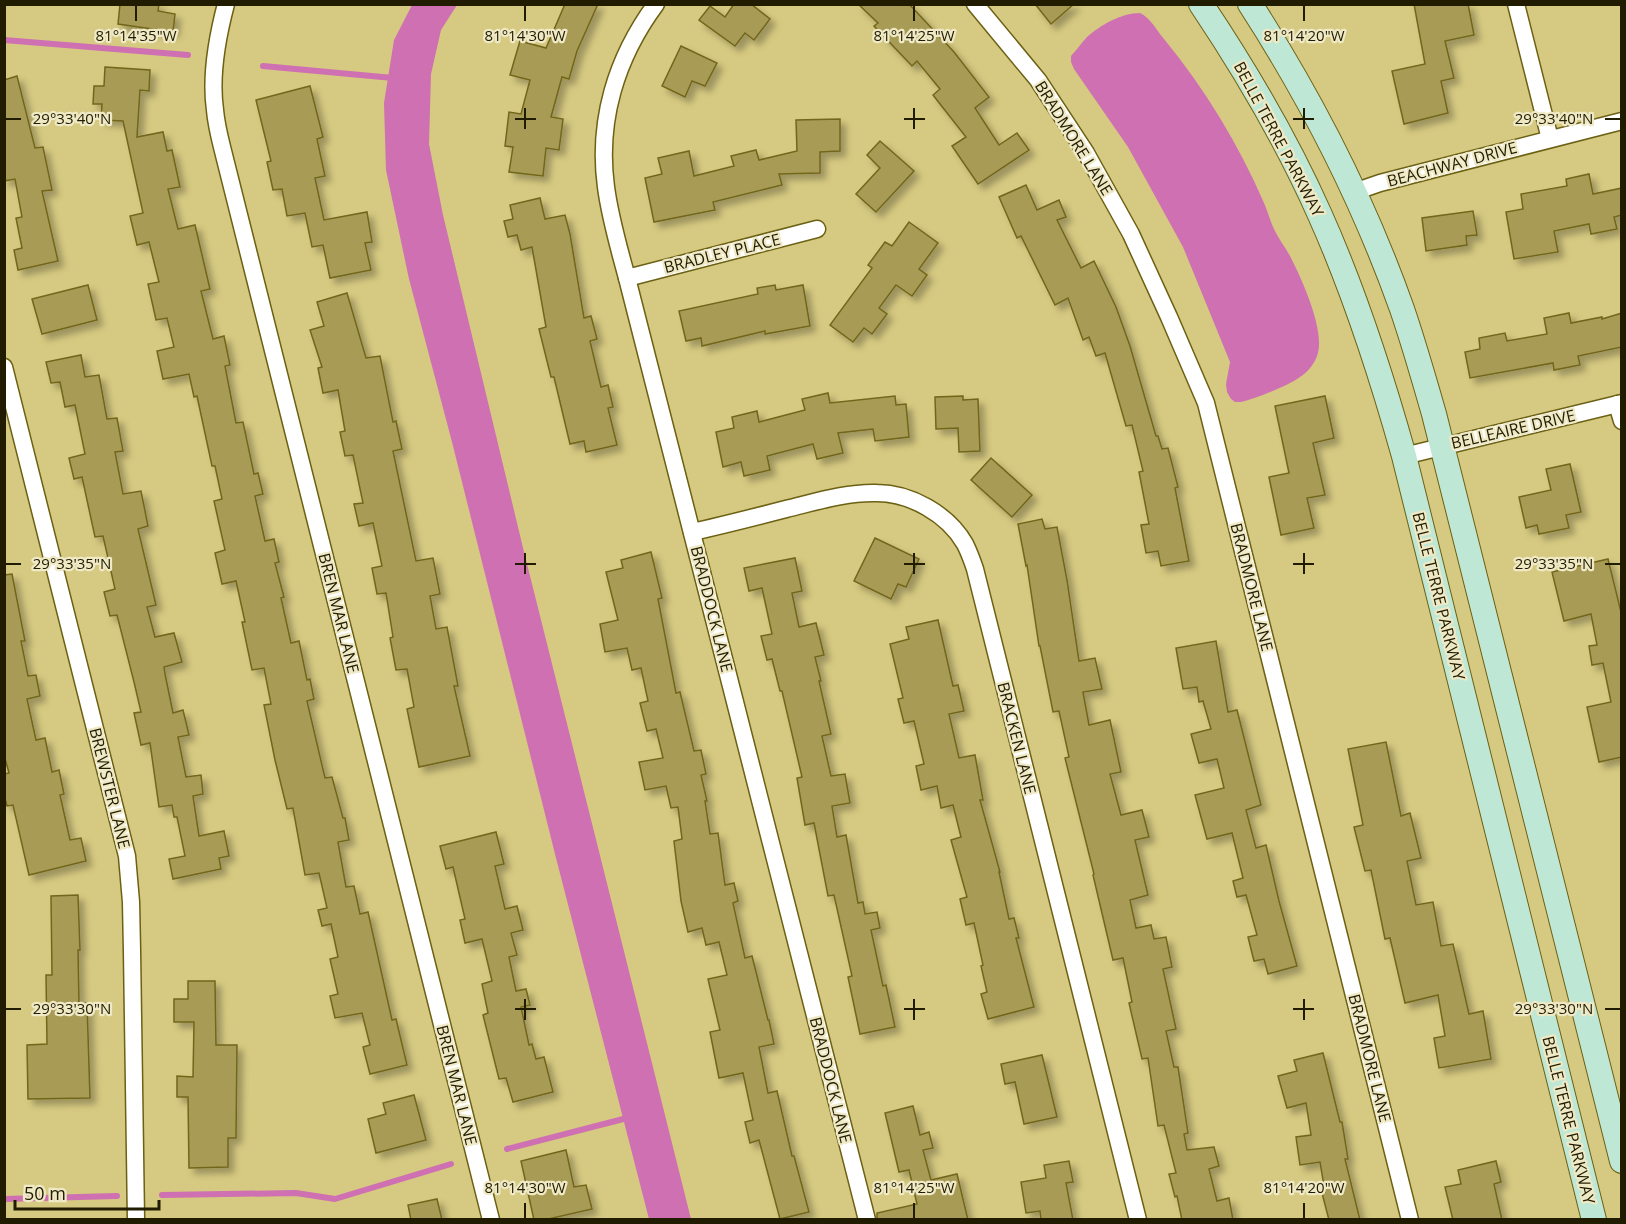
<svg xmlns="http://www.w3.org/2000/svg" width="1626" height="1224" font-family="'Open Sans',sans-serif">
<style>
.water{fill:#ce70b2}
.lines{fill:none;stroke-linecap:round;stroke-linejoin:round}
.stream{stroke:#ce70b2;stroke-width:6}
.building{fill:#a89b54;stroke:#72661b;stroke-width:1.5;filter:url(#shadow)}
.minor-casing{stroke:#6c6013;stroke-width:19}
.secondary-casing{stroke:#6c6013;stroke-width:26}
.minor{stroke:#fff;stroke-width:16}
.secondary{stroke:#bee7d5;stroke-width:24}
.ticks{fill:none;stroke:#211c00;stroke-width:2}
.labels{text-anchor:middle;stroke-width:4.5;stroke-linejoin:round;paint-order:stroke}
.street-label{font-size:16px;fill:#211c00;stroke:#efe9c6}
.ticks-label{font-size:15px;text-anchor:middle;fill:#211c00;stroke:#efe9c6;stroke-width:4.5;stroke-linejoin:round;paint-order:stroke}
</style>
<defs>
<filter id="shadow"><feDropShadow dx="5.5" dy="5.5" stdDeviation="3" flood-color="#0004"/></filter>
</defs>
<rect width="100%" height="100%" fill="#d6c981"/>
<!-- water -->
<g class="water">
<polygon points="412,5 457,5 441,30 431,74 429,144 443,215 524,552 691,1219 649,1219 555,854 452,442 409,279 386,170 384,103 394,40"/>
<path d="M1140 13C1150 17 1157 31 1164 39 1205 89 1239 145 1264 203 1268 212 1270 221 1274 229 1279 240 1287 249 1292 260 1303 282 1326 333 1317 356 1314 364 1308 372 1300 377 1288 386 1256 398 1241 402H1235L1231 399 1227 392 1226 384 1230 362 1183 247 1128 147 1074 69 1071 62V56C1077 50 1081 43 1087 37 1101 25 1121 13 1140 13Z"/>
</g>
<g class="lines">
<!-- stream -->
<g class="stream">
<polyline points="4,40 188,55"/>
<polyline points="263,66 393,78"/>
<polyline points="507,1149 631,1117"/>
<polyline points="162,1195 296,1193 335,1199 451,1164"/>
<polyline points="4,1199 117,1196"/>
</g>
</g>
<!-- building -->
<g class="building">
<polygon points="120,4 159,4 158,11 175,14 173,32 118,24"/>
<polygon points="565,4 598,4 577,51 569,79 562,77 551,117 563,119 559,150 546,148 543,176 509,172 513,147 505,146 509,112 521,114 530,80 510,75 520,41 546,48"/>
<polygon points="734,4 751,4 770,19 754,40 745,33 735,46 699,20 710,6 725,17"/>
<polygon points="858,4 909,4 954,52 989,97 975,108 999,145 1017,133 1029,150 978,184 952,146 966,137 933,95 940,89 917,61 912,66 874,26 878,23"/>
<polygon points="1035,4 1074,4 1051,24"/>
<polygon points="1414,4 1468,4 1474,35 1445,41 1454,78 1441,81 1448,113 1404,124 1392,71 1425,64"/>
<polygon points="681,46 717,63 705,86 692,81 685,97 662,86"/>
<polygon points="105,67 150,70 149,91 140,90 137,137 163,132 167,151 172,150 180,187 168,189 178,229 195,225 210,289 201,291 213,339 224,336 230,365 225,366 236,423 243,422 254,474 258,473 263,494 255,496 265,541 274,539 279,562 275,563 284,597 281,598 291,643 299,641 307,680 310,679 314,699 307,701 325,778 332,777 343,818 345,818 349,840 338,842 346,887 354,886 360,914 368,912 392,1020 396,1019 407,1065 370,1074 363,1047 370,1045 362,1013 335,1018 330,996 338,994 330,959 338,957 331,924 322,926 318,910 327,908 319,873 305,875 293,808 287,809 275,760 264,705 271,704 264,668 252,670 242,622 245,622 236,581 222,584 215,553 225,550 214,501 222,499 215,466 212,466 197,396 194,397 189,374 163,379 157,351 174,347 167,318 156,320 148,284 159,282 149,242 137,245 130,216 143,213 123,121 101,120 102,104 93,104 94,86 104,86"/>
<polygon points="17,76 35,148 43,147 52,190 42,191 58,261 18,270 14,250 22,248 16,218 22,217 15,179 4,181 4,80"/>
<polygon points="310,86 323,137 317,139 325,176 315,178 324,220 367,212 372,242 365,243 371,270 330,278 323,245 312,247 305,213 287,216 282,189 273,190 267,162 271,161 256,100"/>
<polygon points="840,119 840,151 820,152 820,173 779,174 782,185 713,202 715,210 654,222 645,178 662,174 658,158 689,151 694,176 734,166 731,156 756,150 759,160 797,151 796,120"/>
<polygon points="880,141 914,171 876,212 856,194 880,168 867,155"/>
<polygon points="1589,174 1593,194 1622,188 1622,215 1614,217 1617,229 1591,234 1589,224 1554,231 1558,252 1514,259 1506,212 1523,209 1521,194 1567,186 1566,179"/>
<polygon points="1026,185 1037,210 1059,200 1066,217 1057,220 1081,268 1094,261 1116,307 1130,346 1156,436 1158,436 1162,449 1168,448 1178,487 1175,488 1189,561 1161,566 1158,551 1146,553 1141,525 1149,524 1139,472 1143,471 1132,425 1126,426 1105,353 1096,356 1089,337 1083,340 1068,298 1055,305 1021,236 1017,238 999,197"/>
<polygon points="540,198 545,219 565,215 570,234 584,318 591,316 597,339 590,341 601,387 608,385 613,407 608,408 617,445 586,452 584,441 570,444 554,377 551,377 539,329 546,327 532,247 521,250 517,235 508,237 504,221 513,219 510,205"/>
<polygon points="1473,211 1477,235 1466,236 1467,245 1426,251 1422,218"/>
<polygon points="909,222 938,243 919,269 927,275 912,296 896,285 879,308 887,314 872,334 864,328 853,342 830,325 872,268 868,265 885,242 892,246"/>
<polygon points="88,285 97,320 42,334 32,299"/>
<polygon points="775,285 776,290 803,285 810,326 765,334 765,331 702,346 701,338 686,341 679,311 758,294 757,288"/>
<polygon points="347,293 366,358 380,356 393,422 396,421 402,449 393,451 416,561 433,558 440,594 430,596 436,629 447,627 458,686 454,686 470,756 419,767 407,709 414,707 407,669 396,670 390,638 393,637 386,593 377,594 372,568 382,566 373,523 359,526 354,504 363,503 353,455 345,456 340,432 345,431 338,390 323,393 318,368 322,367 310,330 324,326 317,302"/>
<polygon points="1569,313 1571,323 1602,317 1602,319 1622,313 1622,347 1578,356 1580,365 1554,370 1553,363 1470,378 1465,352 1480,349 1479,338 1505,333 1507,341 1547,334 1544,318"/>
<polygon points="81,355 85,377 99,375 107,419 117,418 123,451 115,452 123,494 141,491 148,526 138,529 156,605 147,607 155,637 174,633 182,662 164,667 165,674 173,713 183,710 189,735 178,737 186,777 201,775 203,794 193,796 199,836 224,831 229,856 219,858 221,869 173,879 169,859 185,856 177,817 174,817 172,805 159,807 150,743 141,745 134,713 141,712 134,682 117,615 110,616 104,592 115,589 103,536 95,537 82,477 74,479 69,458 85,454 75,405 65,407 60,382 51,383 46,362"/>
<polygon points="828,393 830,403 895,396 896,405 906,404 909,437 875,441 873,429 838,433 843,453 817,459 813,444 767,456 770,470 744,476 741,462 723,467 716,432 734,428 732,417 757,411 759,422 805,410 802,399"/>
<polygon points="963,396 963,400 978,399 980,451 959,452 958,428 936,429 935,397"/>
<polygon points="1325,396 1334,438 1313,443 1325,495 1307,498 1314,528 1281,535 1269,477 1289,473 1275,406"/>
<polygon points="991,458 1032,495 1012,517 971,480"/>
<polygon points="1570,464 1581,512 1566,515 1569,528 1539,534 1537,525 1526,528 1519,497 1551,490 1546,469"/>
<polygon points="1042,519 1045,529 1057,527 1067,580 1079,661 1095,658 1102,689 1083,692 1089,725 1110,720 1121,772 1110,774 1121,815 1142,810 1149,837 1135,840 1148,895 1130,900 1136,928 1151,925 1154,939 1166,937 1172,967 1163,969 1176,1029 1166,1031 1174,1067 1178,1067 1188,1133 1184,1134 1187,1150 1214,1147 1219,1166 1209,1169 1217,1201 1229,1198 1233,1220 1182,1220 1177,1196 1175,1197 1169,1174 1176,1173 1164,1125 1158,1126 1148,1058 1142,1059 1129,1003 1132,1002 1123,958 1113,960 1093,875 1094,874 1065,758 1069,757 1059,711 1053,712 1040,646 1039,646 1027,565 1026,566 1018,524"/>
<polygon points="875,538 919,559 906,587 898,584 891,599 854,581"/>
<polygon points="651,552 662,598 658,599 676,693 680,692 694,751 701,750 706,774 701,775 707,801 705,801 710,834 718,833 725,885 734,883 738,901 733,903 745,958 752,956 768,1020 769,1020 774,1044 759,1047 768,1093 777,1091 792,1156 794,1156 809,1212 780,1219 759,1140 750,1143 745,1122 753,1120 743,1073 719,1078 710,1032 720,1030 708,979 727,975 719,942 706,945 702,928 688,932 681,901 674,841 682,839 678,807 671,808 666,786 645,790 639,762 663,758 656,729 647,731 640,703 648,701 641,668 632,670 627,648 605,652 600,624 618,620 606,572 623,568 621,560"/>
<polygon points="795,558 802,591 792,593 799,627 816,623 824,655 815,657 821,681 819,681 831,734 822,736 831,776 845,774 850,803 832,806 837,837 846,835 858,903 863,902 865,914 877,912 880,928 871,930 883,986 886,985 895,1027 860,1034 848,977 852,976 834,895 828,896 814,823 805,825 797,778 802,777 782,691 780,691 772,659 767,660 761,636 772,634 762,588 749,591 744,568"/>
<polygon points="1608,559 1622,616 1622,757 1599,762 1587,707 1611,702 1603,663 1592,665 1589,646 1597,645 1591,614 1564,621 1552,572"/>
<polygon points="12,574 25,641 21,641 28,676 36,675 40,696 27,699 36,740 45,738 52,772 59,770 64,794 60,795 70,840 81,838 86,861 29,875 13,805 7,806 4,795 4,774 9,773 4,755 4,575"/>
<polygon points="938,620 953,686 958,685 964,711 949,714 959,758 975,755 983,800 980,800 1000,872 999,872 1009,919 1014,918 1019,938 1016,938 1034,1007 988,1019 981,994 987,992 981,966 983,965 974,923 966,925 960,899 967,897 951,840 961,837 953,805 941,808 937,786 921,790 916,766 924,764 914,721 904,723 898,699 903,698 890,644 909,639 906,627"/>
<polygon points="1216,641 1228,712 1237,710 1261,805 1246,810 1256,848 1266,845 1279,901 1297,966 1268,974 1264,959 1254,961 1248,937 1257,935 1246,895 1237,897 1233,881 1243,878 1232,833 1207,839 1195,795 1224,788 1217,759 1199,763 1191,734 1211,729 1203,701 1199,702 1197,687 1183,689 1176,648"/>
<polygon points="1386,742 1401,816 1410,813 1421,858 1407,861 1416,905 1433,902 1441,946 1453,944 1469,1014 1483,1011 1491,1059 1439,1068 1434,1038 1445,1036 1438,995 1405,1003 1390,938 1385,939 1371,870 1365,871 1354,827 1363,825 1348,749"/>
<polygon points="496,832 504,864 495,866 505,909 517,906 523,930 511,933 517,955 509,957 516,991 526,989 530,1005 521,1007 529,1045 532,1044 536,1059 544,1057 553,1092 513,1102 506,1078 499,1079 483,1015 488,1013 482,984 492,981 482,939 465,943 460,920 465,919 453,867 446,869 440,846"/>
<polygon points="78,895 80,950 78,950 79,1003 87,1003 90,1098 28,1099 27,1045 47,1044 46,975 52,975 51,896"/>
<polygon points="188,981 215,981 216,1045 237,1045 236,1138 228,1138 228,1167 189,1168 188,1097 177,1097 177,1076 193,1077 194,1022 174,1022 174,999 188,999"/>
<polygon points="1323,1053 1340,1122 1342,1122 1348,1159 1345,1159 1360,1220 1329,1220 1322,1193 1325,1192 1320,1162 1300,1165 1296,1137 1311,1135 1306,1103 1287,1108 1278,1076 1297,1071 1294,1060"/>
<polygon points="1042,1055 1057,1117 1024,1124 1015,1082 1005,1084 1001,1064"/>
<polygon points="414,1095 426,1140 376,1153 368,1119 386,1114 383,1103"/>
<polygon points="913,1106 920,1135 929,1132 933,1148 923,1150 931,1180 957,1174 968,1220 877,1220 877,1213 917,1204 909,1170 899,1172 885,1113"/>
<polygon points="566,1150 574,1187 586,1185 592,1209 544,1220 534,1220 521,1161"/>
<polygon points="1069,1161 1073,1182 1066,1183 1073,1220 1041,1220 1040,1211 1026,1213 1021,1182 1046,1178 1044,1165"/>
<polygon points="1496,1161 1501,1182 1494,1184 1502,1220 1453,1220 1445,1187 1461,1184 1458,1170"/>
<polygon points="437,1199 442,1220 411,1220 408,1205"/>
</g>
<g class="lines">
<defs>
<g id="minor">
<path d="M226 4C217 38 210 75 215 110 216 122 219 135 222 147L491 1220"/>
<path d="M656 4C616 58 597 121 606 187 610 218 619 248 627 278L867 1220"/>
<polyline points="975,4 1038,80 1086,153 1131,234 1169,317 1206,403 1410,1220"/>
<polyline points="1516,4 1550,139"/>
<polyline points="1354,192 1380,183 1622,121"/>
<polyline points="627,278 817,229"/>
<polyline points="4,367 127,856 131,902 132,951 136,1220"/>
<polyline points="1617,404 1622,421"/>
<polyline points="1404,456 1622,403"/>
<path d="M692 532C724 525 755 517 786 509 815 502 846 492 877 493 910 493 948 514 965 544 969 552 972 560 975 569L1138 1220"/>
</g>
<g id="secondary">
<path d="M1201 4C1246 71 1287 141 1320 215 1355 293 1381 374 1404 456L1594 1220"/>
<path d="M1250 4C1312 100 1364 202 1402 309 1414 344 1424 379 1434 414L1622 1161"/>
</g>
</defs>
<!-- minor casing -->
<use href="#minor" class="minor-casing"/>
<!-- secondary casing -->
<use href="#secondary" class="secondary-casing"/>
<!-- minor -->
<use href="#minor" class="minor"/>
<!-- secondary -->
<use href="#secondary" class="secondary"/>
</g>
<!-- ticks -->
<path class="ticks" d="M136 6V21M525 6V21M914 6V21M1304 6V21M525 108V129M914 108V129M1304 108V129M6 119H21M515 119H536M904 119H925M1293 119H1314M1605 119H1620M525 553V574M914 553V574M1304 553V574M6 564H21M515 564H536M904 564H925M1293 564H1314M1605 564H1620M525 999V1020M914 999V1020M1304 999V1020M6 1009H21M515 1009H536M904 1009H925M1293 1009H1314M1605 1009H1620M525 1203V1218M914 1203V1218M1304 1203V1218"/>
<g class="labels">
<!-- street labels -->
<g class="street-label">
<text transform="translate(1074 138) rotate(58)" y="6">BRADMORE LANE</text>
<text transform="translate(1279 139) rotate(62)" y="6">BELLE TERRE PARKWAY</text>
<text transform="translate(1452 164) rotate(-15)" y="6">BEACHWAY DRIVE</text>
<text transform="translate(722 253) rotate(-14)" y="6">BRADLEY PLACE</text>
<text transform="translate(1513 429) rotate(-13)" y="6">BELLEAIRE DRIVE</text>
<text transform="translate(1252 587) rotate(76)" y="6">BRADMORE LANE</text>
<text transform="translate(1439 596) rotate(76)" y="6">BELLE TERRE PARKWAY</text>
<text transform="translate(712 609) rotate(76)" y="6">BRADDOCK LANE</text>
<text transform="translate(339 613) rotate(76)" y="6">BREN MAR LANE</text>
<text transform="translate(1017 738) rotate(76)" y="6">BRACKEN LANE</text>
<text transform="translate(110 788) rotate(76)" y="6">BREWSTER LANE</text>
<text transform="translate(1370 1058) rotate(76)" y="6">BRADMORE LANE</text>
<text transform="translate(831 1080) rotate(76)" y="6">BRADDOCK LANE</text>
<text transform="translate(457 1085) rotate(76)" y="6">BREN MAR LANE</text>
<text transform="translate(1569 1120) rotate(76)" y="6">BELLE TERRE PARKWAY</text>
</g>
</g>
<g class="ticks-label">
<text x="136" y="41">81°14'35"W</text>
<text x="525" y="41">81°14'30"W</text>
<text x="914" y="41">81°14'25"W</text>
<text x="1304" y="41">81°14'20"W</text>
<text x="72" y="124">29°33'40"N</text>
<text x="1554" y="124">29°33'40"N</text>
<text x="72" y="569">29°33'35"N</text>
<text x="1554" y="569">29°33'35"N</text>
<text x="72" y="1014">29°33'30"N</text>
<text x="1554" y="1014">29°33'30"N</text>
<text x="525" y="1193">81°14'30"W</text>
<text x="914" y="1193">81°14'25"W</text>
<text x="1304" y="1193">81°14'20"W</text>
</g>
<!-- border -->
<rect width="1626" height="1224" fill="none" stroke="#211c00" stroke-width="12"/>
<!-- scale -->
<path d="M15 1200v9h144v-9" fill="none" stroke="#211c00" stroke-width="3"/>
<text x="24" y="1200" font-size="18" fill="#211c00" stroke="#efe9c6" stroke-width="4.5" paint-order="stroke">50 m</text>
</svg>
